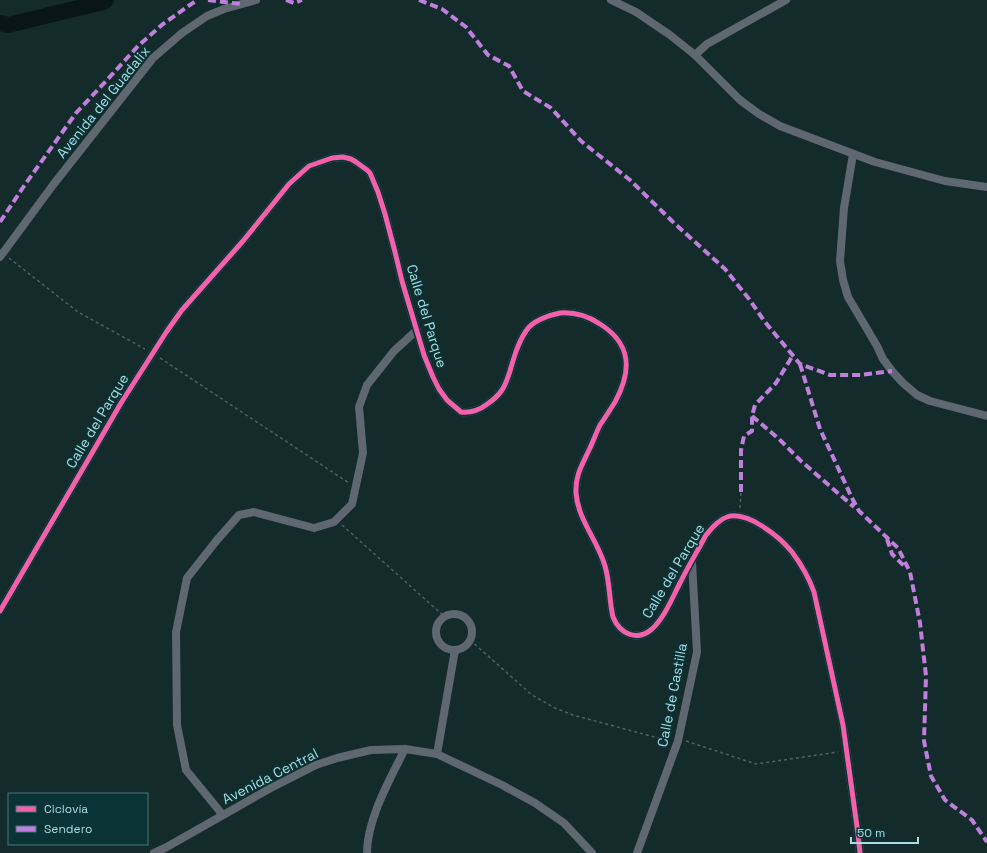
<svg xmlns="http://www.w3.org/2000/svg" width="987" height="853" font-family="'Space Grotesk',sans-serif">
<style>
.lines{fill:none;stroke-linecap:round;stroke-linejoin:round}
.river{stroke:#081618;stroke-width:16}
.path{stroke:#526065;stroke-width:1.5;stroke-dasharray:3 3;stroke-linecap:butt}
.minor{stroke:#5f6770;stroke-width:8}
.quiet{stroke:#c07fdc;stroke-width:4;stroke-dasharray:8 4;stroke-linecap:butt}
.cycleway-casing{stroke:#0a3336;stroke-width:8}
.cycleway{stroke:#f560ab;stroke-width:5}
.labels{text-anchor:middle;stroke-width:3;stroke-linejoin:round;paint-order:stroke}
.street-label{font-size:14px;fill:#a8dce1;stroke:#0a3336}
</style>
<rect width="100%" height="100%" fill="#142b2c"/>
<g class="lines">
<!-- river -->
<polyline class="river" points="0,23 8,25 103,2 106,0"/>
<!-- path -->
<g class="path">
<polyline points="9,258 78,312 145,349"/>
<polyline points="160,358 349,483"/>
<polyline points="740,508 741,492"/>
<polyline points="342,525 445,617"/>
<polyline points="470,640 532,695 555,708 573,715 669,741"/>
<polyline points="686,741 756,764 838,752"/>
</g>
<!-- minor -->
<g class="minor">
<polyline points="611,0 636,12 670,35 695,55 740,100 759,114 780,126 875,162 945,181 987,187"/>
<polyline points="695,55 707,44 786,0"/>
<polyline points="853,154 844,208 840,261 843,280 848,297 877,346 883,359 892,371 903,383 917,395 930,401 987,416"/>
<polyline points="0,257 53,185 153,58 182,33 207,16 224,9 256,0"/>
<path d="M0 611 92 453 121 403 167 331 182 310 243 241 264 215 289 184 309 166 332 158 343 157 351 159 356 162 367 170 370 173 378 192 385 214 395 252 402 281 424 355 433 377 439 389 447 400 461 412C471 413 478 411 486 405 492 401 498 396 502 390 506 384 508 377 510 371 514 357 518 343 526 331 532 321 549 315 560 313 574 312 588 316 600 324 632 344 632 371 615 402 610 410 605 418 600 425 596 433 593 442 589 450 582 465 575 476 576 493 578 520 598 541 605 566 610 583 609 600 613 617 620 634 637 642 652 629 665 617 673 596 681 581 689 565 698 550 706 535 712 528 718 520 727 517 747 510 780 537 792 552 801 564 809 578 814 592L843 725 858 834 860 853"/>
<circle cx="454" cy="632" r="18"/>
<polyline points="437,754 455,650"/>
<polyline points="222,814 186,770 177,725 176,632 187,578 217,540 239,515 254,512 314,528 334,522 352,504 363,453 359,407 367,385 394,351 417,330"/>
<polyline points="154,853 165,848 269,789 316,765 337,758 371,750 405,749 437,754 502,785 535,803 564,823 592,853"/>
<path d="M367 853C367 819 390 779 405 749"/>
<polyline points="637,853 678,741 697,652 692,562"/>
</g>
<!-- quiet -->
<g class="quiet">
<polyline points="208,0 241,4"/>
<polyline points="286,0 294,3 302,0"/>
<polyline points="419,0 442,9 466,27 488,55 509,66 523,91 551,108 581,141 630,180 674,223 725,269 749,299 765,322 800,364 830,375 861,375 892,371"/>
<polyline points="0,222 24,186 76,113 107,80 138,46 163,24 197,0"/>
<polyline points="800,364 820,429 852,498 859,511 898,548 910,572 920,623 926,676 924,741 931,776 945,800 972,820 987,842"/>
<polyline points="752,416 779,439 801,461 854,507"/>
<polyline points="741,492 741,450 744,436 752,431 752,416 755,405 776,383 793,355"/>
<polyline points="887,539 892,554 906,568"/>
</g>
<defs>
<path id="cycleway" d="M0 611 92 453 121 403 167 331 182 310 243 241 264 215 289 184 309 166 332 158 343 157 351 159 356 162 367 170 370 173 378 192 385 214 395 252 402 281 424 355 433 377 439 389 447 400 461 412C471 413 478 411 486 405 492 401 498 396 502 390 506 384 508 377 510 371 514 357 518 343 526 331 532 321 549 315 560 313 574 312 588 316 600 324 632 344 632 371 615 402 610 410 605 418 600 425 596 433 593 442 589 450 582 465 575 476 576 493 578 520 598 541 605 566 610 583 609 600 613 617 620 634 637 642 652 629 665 617 673 596 681 581 689 565 698 550 706 535 712 528 718 520 727 517 747 510 780 537 792 552 801 564 809 578 814 592L843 725 858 834 860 853"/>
</defs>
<!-- cycleway casing -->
<use href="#cycleway" class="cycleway-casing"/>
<!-- cycleway -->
<use href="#cycleway" class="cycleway"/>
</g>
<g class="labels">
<!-- street labels -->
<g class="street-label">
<text transform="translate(103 102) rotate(-51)" y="5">Avenida del Guadalix</text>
<text transform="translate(427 316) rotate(73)" y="5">Calle del Parque</text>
<text transform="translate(97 421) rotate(-59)" y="5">Calle del Parque</text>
<text transform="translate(673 571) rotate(-59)" y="5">Calle del Parque</text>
<text transform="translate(672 695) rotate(-79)" y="5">Calle de Castilla</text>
<text transform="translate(270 776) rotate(-27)" y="5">Avenida Central</text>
</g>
</g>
<!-- legend -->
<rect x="8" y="793" width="140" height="52" fill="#0a3336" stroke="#49777a"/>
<rect x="16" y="806" width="20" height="6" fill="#f560ab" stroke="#49777a"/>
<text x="44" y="813" font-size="12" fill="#a8dce1">Ciclovía</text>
<rect x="16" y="826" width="20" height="6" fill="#c07fdc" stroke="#49777a"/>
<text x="44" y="833" font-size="12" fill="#a8dce1">Sendero</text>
<!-- scale -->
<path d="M851 837v6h67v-6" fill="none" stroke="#a8dce1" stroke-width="2"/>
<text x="857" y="837" font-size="12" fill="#a8dce1" stroke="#0a3336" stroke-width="3" paint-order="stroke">50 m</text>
</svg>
